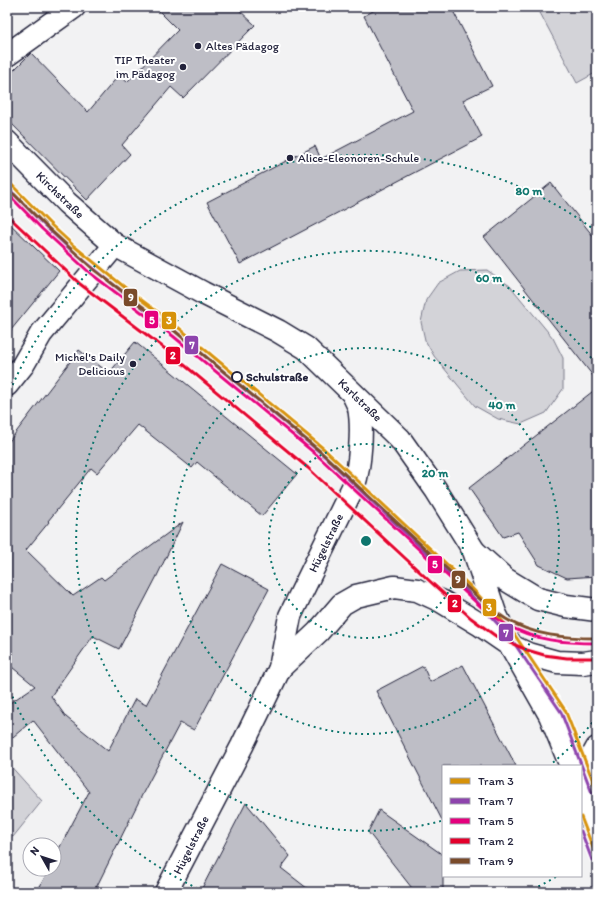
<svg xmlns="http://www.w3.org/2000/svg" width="604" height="899" font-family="Itim,sans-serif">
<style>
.green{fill:#d3d3d8;stroke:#7a7a8a}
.building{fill:#bebec6;stroke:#22223b}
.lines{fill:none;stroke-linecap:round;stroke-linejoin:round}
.minor-casing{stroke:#22223b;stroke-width:25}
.major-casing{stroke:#22223b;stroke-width:25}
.minor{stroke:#fff;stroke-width:22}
.major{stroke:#fff;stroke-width:22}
.tram-1-casing{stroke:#fff;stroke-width:6}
.tram-2-casing{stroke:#fff;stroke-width:6}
.tram-3-casing{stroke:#fff;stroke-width:6}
.tram-4-casing{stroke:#fff;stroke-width:6}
.tram-5-casing{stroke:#fff;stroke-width:6}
.tram-1{stroke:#d79209;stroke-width:3}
.tram-2{stroke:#8e44ad;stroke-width:3}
.tram-3{stroke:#e5007d;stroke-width:3}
.tram-4{stroke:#e4002b;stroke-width:3}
.tram-5{stroke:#7a4b2a;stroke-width:3}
.ring{fill:none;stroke:#0f766e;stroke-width:2;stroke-dasharray:2 4}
.poi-dot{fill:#22223b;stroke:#fff;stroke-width:1.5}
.stop-dot{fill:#fff;stroke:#22223b;stroke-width:2}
.labels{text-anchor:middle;stroke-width:4;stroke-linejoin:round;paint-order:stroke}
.poi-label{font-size:12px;fill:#22223b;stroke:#fff;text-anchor:start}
.street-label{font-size:12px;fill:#22223b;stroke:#fff}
.stop-label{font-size:12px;font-weight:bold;fill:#22223b;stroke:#fff;text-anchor:start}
.centre{fill:#0f766e;stroke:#fff;stroke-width:2}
.ring-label{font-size:12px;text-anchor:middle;font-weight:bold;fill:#0f766e;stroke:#fff;stroke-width:4;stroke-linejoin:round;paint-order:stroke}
.line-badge{stroke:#fff;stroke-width:1.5}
.badge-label{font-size:11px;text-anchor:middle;font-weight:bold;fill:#fff}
</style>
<rect width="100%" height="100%" fill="#f2f2f3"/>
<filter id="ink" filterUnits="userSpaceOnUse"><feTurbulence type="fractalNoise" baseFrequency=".025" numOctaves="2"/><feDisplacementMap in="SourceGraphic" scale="8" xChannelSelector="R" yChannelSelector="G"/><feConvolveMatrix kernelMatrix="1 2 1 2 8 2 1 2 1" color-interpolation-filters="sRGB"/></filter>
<g filter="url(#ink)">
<!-- green -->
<g class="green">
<polygon points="537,7 597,7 597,72 577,83"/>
<polygon points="487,270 510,286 553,338 563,358 563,389 546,413 521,424 498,419 475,406 434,356 425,340 421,322 426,300 438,283 460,271"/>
<polygon points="7,762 42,801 13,837 7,833"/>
</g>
<!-- building -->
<g class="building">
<polygon points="155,7 236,7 255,25 183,98 171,87 122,145 130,154 87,200 7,119 7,77 31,53 88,112 119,75 127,82 178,30"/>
<polygon points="380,7 451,7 492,86 463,100 482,137 240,264 207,202 315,146 321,159 413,111 364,16"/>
<polygon points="551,183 597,241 597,381 484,237"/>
<polygon points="7,221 59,271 7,335"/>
<polygon points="135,342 297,474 262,516 197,462 192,468 138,425 97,473 91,468 48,521 49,522 26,550 73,596 101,577 104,580 183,522 156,578 119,649 93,636 51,696 66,717 108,751 135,699 146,705 222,564 269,589 194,730 180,723 144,791 94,892 37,892 49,869 54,869 54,858 89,792 33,720 7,742 7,705 35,686 7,663 7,444 79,350 109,373"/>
<polygon points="597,388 597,576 567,578 539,565 518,532 503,537 469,488"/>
<polygon points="463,665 516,766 443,766 443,822 376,691 423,666 430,682"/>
<polygon points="246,803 290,856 281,868 312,892 200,892"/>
<polygon points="379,810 443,855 443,892 415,892 368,832"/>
</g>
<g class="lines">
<defs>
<g id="minor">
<polyline points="7,55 74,7"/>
<polyline points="7,385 23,365 41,334 115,245"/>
</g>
<g id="major">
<polyline points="7,142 67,203 115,245 203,293 278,331 306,348 400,439 436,490 474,551 495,613 511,646 550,715 571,766"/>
<polyline points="475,552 505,579 538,599 566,606 597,610"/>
<polyline points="280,668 318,632 342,604 356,596 394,587 417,590 441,601 479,624 511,646 528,654 557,662 583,663 597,661"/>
<polyline points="581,792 587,766 597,748"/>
<polyline points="581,792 597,833"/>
<path d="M166 892 242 746 280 668 290 616 354 485C360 467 363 427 359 408 358 404 355 399 353 394"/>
</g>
</defs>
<!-- minor casing -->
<use href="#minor" class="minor-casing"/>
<!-- major casing -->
<use href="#major" class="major-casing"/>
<!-- minor -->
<use href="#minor" class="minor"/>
<!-- major -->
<use href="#major" class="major"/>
<defs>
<g id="tram-1">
<polyline points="7,180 49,223 74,246 128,290 179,328 324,449 469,585 514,634 565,710 597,791"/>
<polyline points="581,817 597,858"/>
</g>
<g id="tram-2">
<polyline points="7,187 45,226 71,250 125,294 176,332 321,453 465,589 510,637 561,712 592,793"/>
<polyline points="581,831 592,860"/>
</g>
<path id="tram-3" d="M11 197 42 229 90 273 173 336 318 456 480 606C488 612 496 619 505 624 536 641 563 643 597 643"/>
<polyline id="tram-4" points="7,215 80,284 164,348 308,468 434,585 471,618 497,637 527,650 544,655 567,658 597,658"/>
<path id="tram-5" d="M14 194 46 226 93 269 176 332 321 452 483 602C491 608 498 614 506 619 534 636 565 638 597 638"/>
</defs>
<!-- tram-1 casing -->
<use href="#tram-1" class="tram-1-casing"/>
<!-- tram-2 casing -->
<use href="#tram-2" class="tram-2-casing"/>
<!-- tram-3 casing -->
<use href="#tram-3" class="tram-3-casing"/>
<!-- tram-4 casing -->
<use href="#tram-4" class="tram-4-casing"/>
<!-- tram-5 casing -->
<use href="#tram-5" class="tram-5-casing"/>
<!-- tram-1 -->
<use href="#tram-1" class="tram-1"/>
<!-- tram-2 -->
<use href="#tram-2" class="tram-2"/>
<!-- tram-3 -->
<use href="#tram-3" class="tram-3"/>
<!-- tram-4 -->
<use href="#tram-4" class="tram-4"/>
<!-- tram-5 -->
<use href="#tram-5" class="tram-5"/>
</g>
</g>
<!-- distance rings -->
<g class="ring">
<circle cx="366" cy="541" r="97"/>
<circle cx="366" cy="541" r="193"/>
<path d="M596 718A290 290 0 0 1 550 765M441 821A290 290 0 1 1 596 364"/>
<path d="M556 877A386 386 0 0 1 529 891M203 891A386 386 0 0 1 8 686M8 396A386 386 0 0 1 596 231"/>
</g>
<!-- markers -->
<g class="poi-dot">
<circle cx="198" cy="46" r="4"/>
<circle cx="183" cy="67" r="4"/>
<circle cx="290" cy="158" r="4"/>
<circle cx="133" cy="364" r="4"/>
</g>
<circle class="stop-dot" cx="237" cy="377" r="5"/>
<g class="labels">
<!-- poi labels -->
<g class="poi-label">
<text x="206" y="50">Altes Pädagog</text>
<text x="175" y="64" text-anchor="end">TIP Theater<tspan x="175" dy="14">im Pädagog</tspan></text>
<text x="298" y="162">Alice-Eleonoren-Schule</text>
<text x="125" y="361" text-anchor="end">Michel's Daily<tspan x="125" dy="14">Delicious</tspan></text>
</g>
<!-- street labels -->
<g class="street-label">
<text transform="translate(60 195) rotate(44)" y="4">Kirchstraße</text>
<text transform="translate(360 400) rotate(44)" y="4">Karlstraße</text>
<text transform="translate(326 543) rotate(-64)" y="4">Hügelstraße</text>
<text transform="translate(191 845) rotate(-63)" y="4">Hügelstraße</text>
</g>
<!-- stop labels -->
<g class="stop-label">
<text x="246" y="381">Schulstraße</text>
</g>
</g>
<circle cx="366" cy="541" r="6" class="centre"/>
<g class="ring-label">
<text x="529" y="195">80 m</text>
<text x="489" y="282">60 m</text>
<text x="502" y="409">40 m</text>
<text x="435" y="477">20 m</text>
</g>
<g class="line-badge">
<rect x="123" y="288" width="15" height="19" rx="4" fill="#7a4b2a"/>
<rect x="144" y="310" width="15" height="19" rx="4" fill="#e5007d"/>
<rect x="161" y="311" width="16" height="19" rx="4" fill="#d79209"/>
<rect x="184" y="335" width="15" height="20" rx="4" fill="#8e44ad"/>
<rect x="165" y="346" width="16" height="19" rx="4" fill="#e4002b"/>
<rect x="427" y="555" width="16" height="19" rx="4" fill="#e5007d"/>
<rect x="451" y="570" width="15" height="19" rx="4" fill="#7a4b2a"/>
<rect x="447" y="594" width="15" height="19" rx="4" fill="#e4002b"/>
<rect x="482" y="598" width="15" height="19" rx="4" fill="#d79209"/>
<rect x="498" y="623" width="16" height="19" rx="4" fill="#8e44ad"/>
</g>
<g class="badge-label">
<text x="131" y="301">9</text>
<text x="152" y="324">5</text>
<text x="169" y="324">3</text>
<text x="192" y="349">7</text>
<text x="173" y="359">2</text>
<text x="435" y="568">5</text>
<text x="458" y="583">9</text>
<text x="455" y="607">2</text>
<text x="489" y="611">3</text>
<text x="506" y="637">7</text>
</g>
<!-- margin -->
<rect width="604" height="899" fill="none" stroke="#fff" stroke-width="24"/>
<rect x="12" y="12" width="580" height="875" fill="none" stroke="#22223b" stroke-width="1.5" filter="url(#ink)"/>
<!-- legend -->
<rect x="442" y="765" width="140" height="112" fill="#ffffff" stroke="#a7a7b1"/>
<rect x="450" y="778" width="20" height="6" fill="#d79209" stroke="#a7a7b1"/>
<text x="478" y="785" font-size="12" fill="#22223b">Tram 3</text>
<rect x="450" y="798" width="20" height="6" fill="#8e44ad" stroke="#a7a7b1"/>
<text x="478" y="805" font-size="12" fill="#22223b">Tram 7</text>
<rect x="450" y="818" width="20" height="6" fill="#e5007d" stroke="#a7a7b1"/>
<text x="478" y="825" font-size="12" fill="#22223b">Tram 5</text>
<rect x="450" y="838" width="20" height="6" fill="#e4002b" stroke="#a7a7b1"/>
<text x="478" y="845" font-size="12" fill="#22223b">Tram 2</text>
<rect x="450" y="858" width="20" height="6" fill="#7a4b2a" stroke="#a7a7b1"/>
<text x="478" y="865" font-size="12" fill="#22223b">Tram 9</text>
<!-- north arrow -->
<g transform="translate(42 857) rotate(309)"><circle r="19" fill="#ffffff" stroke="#a7a7b1"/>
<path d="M0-3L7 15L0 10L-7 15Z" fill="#22223b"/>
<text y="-6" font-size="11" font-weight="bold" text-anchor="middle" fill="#22223b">N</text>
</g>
</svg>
